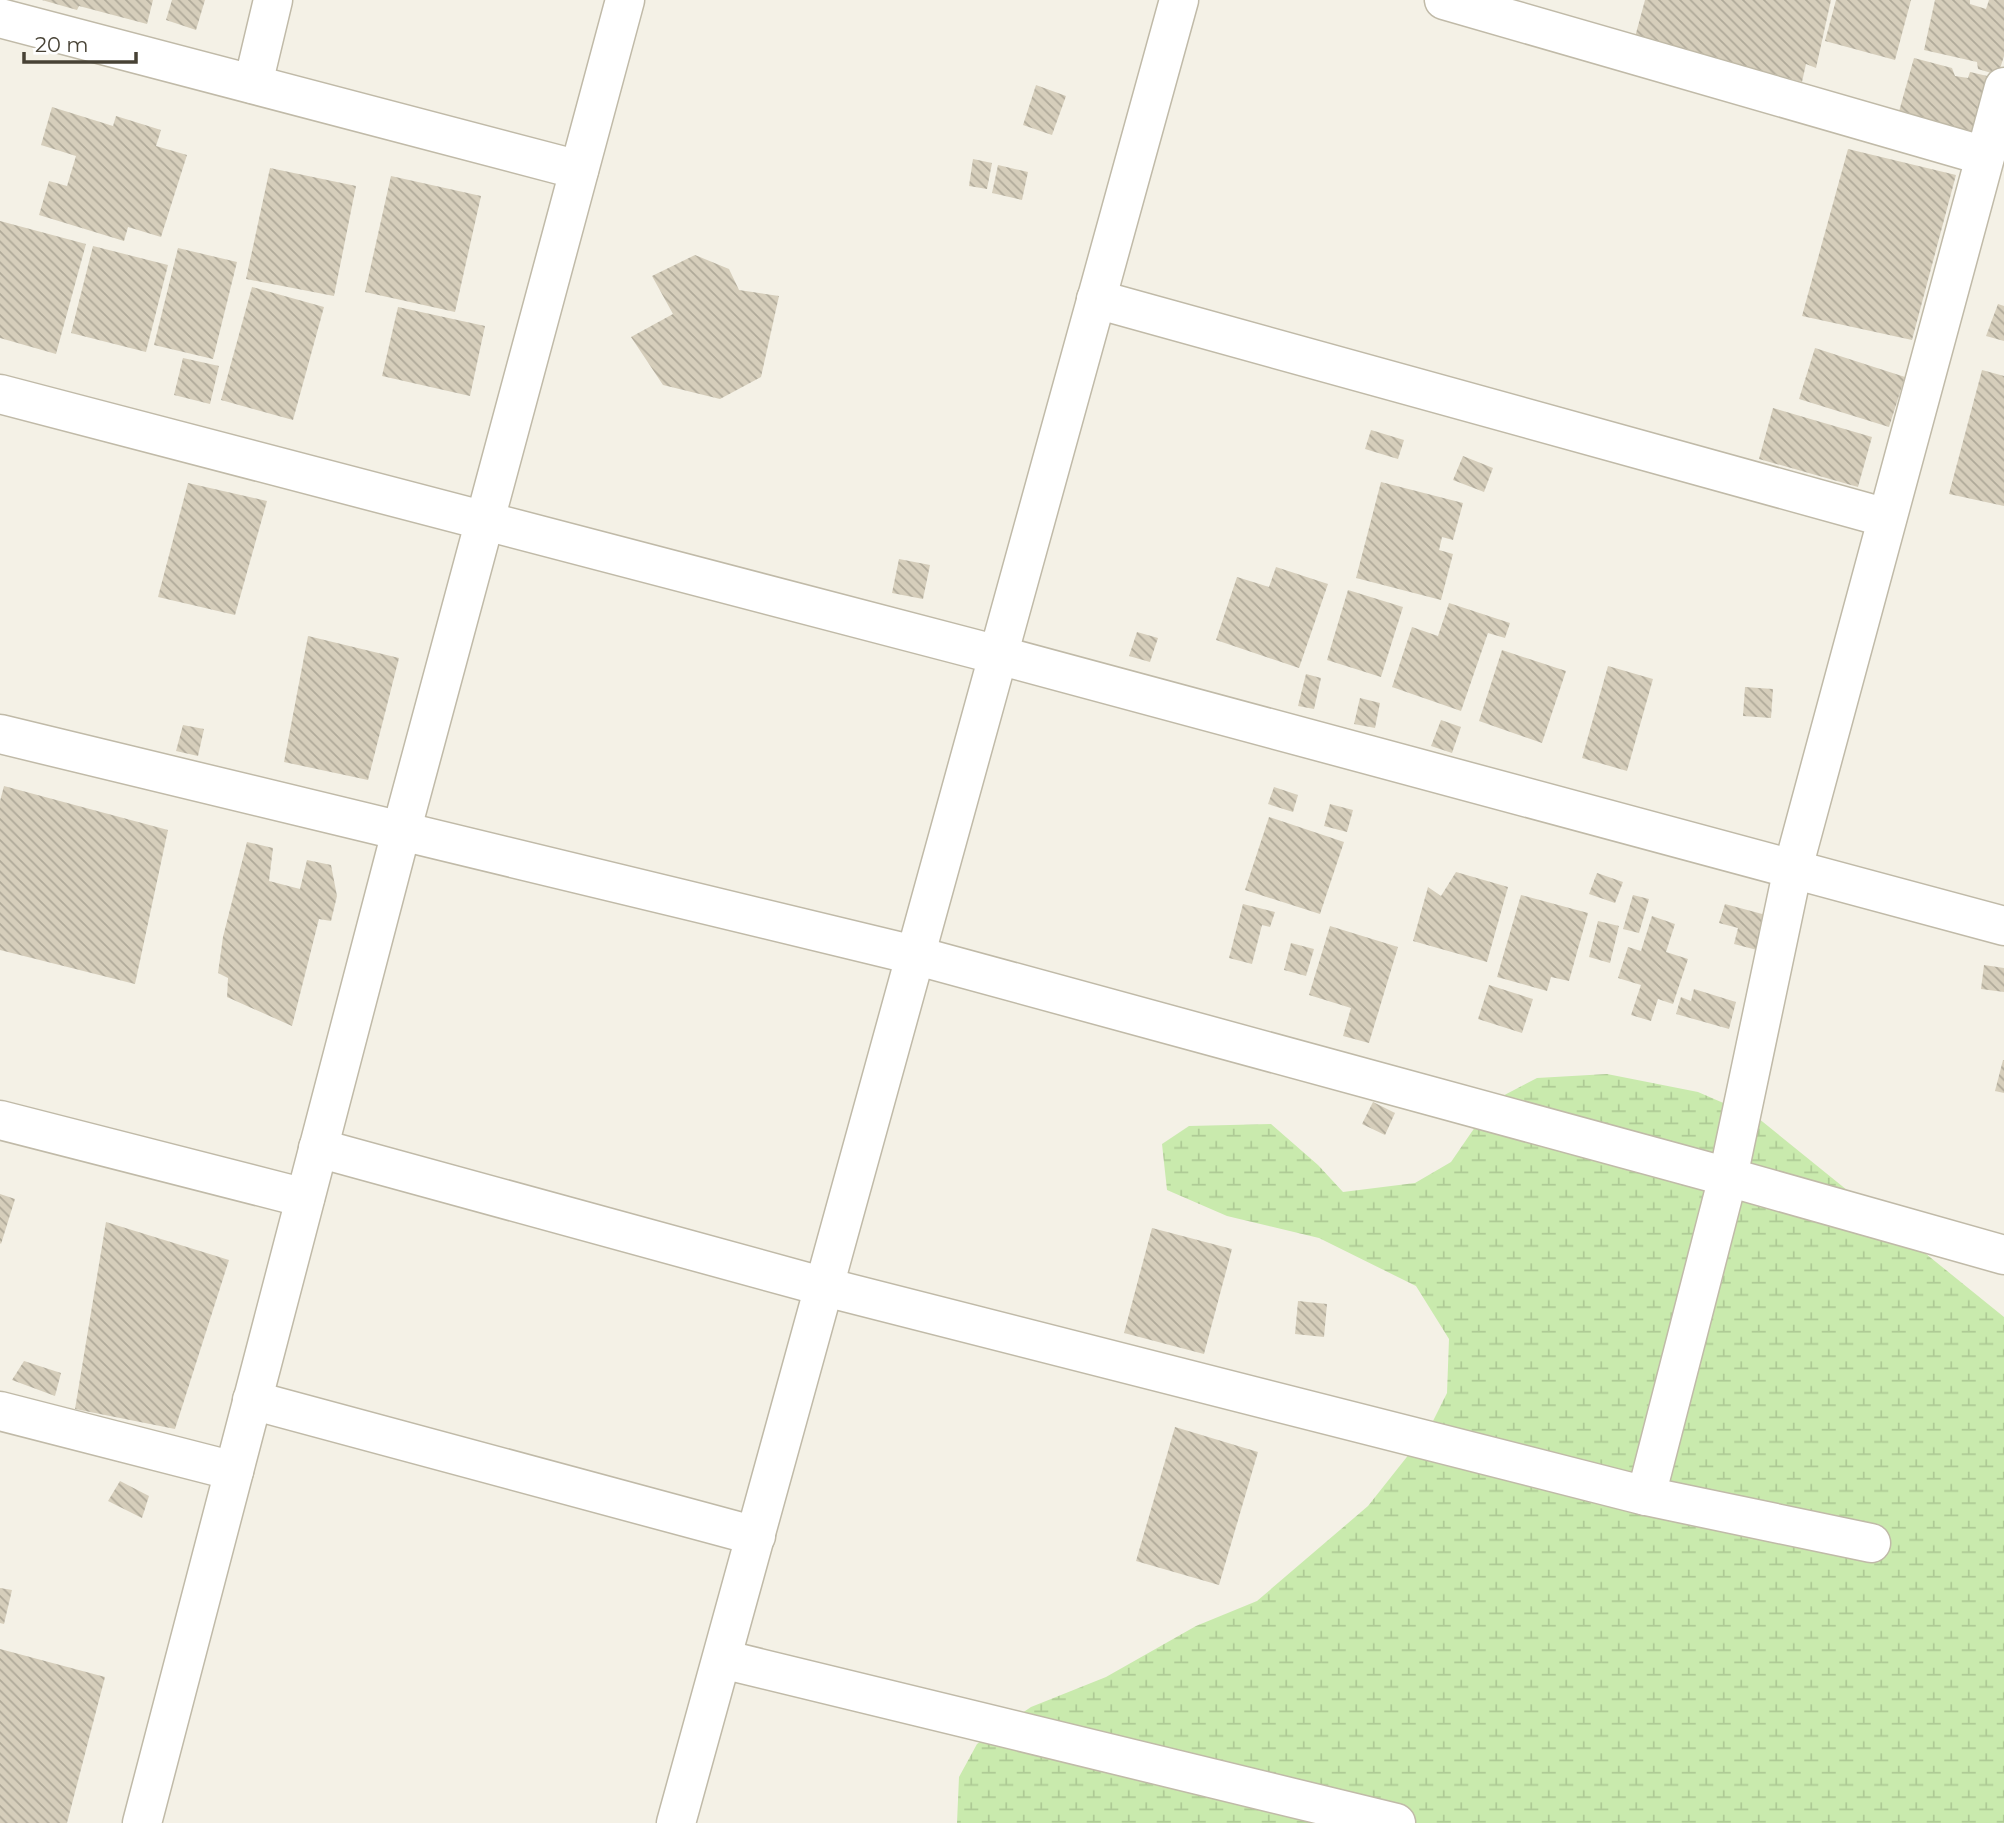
<svg xmlns="http://www.w3.org/2000/svg" width="2004" height="1823" font-family="Montserrat,sans-serif">
<style>
.wetland{fill:url(#wetland-marsh)}
.building{fill:url(#building-back-hatch)}
.lines{fill:none;stroke-linecap:round;stroke-linejoin:round}
.minor-casing{stroke:#c0baa8;stroke-width:41}
.minor{stroke:#fff;stroke-width:38}
</style>
<defs>
<pattern id="wetland-marsh" width="20" height="14" patternUnits="userSpaceOnUse" patternTransform="scale(1.75)"><rect width="20" height="14" fill="#c9eaad"/><path d="M1 5h8M5 5V1M11 12h8M15 12V8" fill="none" stroke="#aeca95"/></pattern>
<pattern id="building-back-hatch" width="6" height="6" patternUnits="userSpaceOnUse" patternTransform="scale(1.75)"><rect width="6" height="6" fill="#d6cebb"/><path d="M-1 5l2 2M0 0l6 6M5-1l2 2" fill="none" stroke="#afa999"/></pattern>
</defs>
<rect width="100%" height="100%" fill="#f4f1e6"/>
<!-- wetland -->
<polygon class="wetland" points="1607,1074 1698,1092 1758,1118 2004,1317 2004,1823 957,1823 959,1777 977,1744 1031,1707 1106,1677 1196,1626 1257,1601 1368,1506 1429,1429 1447,1393 1449,1339 1416,1286 1319,1238 1227,1216 1167,1190 1162,1144 1189,1126 1271,1124 1318,1165 1343,1192 1415,1183 1451,1162 1493,1101 1537,1078"/>
<!-- building -->
<g class="building">
<polygon points="42,0 153,0 147,24 79,6 77,10"/>
<polygon points="172,0 205,0 196,30 166,20"/>
<polygon points="1645,0 1831,0 1816,68 1806,64 1802,82 1635,37"/>
<polygon points="1836,0 1911,0 1895,60 1825,41"/>
<polygon points="1935,0 1970,0 1970,4 1986,9 1989,0 2004,0 2004,56 1998,75 1978,69 1977,62 1924,50"/>
<polygon points="1914,58 1952,68 1955,76 1968,78 1970,72 1996,78 1982,143 1898,115"/>
<polygon points="1036,85 1066,96 1052,135 1023,125"/>
<polygon points="52,107 113,126 116,116 161,130 156,146 187,155 161,237 128,227 124,241 39,215 49,181 67,186 76,156 41,145"/>
<polygon points="1848,149 1956,175 1912,340 1802,316"/>
<polygon points="973,159 992,163 987,189 969,186"/>
<polygon points="998,165 1028,172 1022,200 992,193"/>
<polygon points="270,168 356,186 334,296 246,279"/>
<polygon points="391,176 481,196 455,312 365,292"/>
<polygon points="0,221 86,244 56,354 0,338"/>
<polygon points="93,246 168,265 146,352 71,333"/>
<polygon points="178,248 237,262 213,359 154,345"/>
<polygon points="695,255 729,269 739,290 779,296 761,377 720,399 663,385 631,337 673,314 652,276"/>
<polygon points="252,287 324,307 293,420 221,400"/>
<polygon points="1998,304 2004,306 2004,341 1986,336"/>
<polygon points="398,307 485,326 470,396 382,376"/>
<polygon points="1815,348 1905,377 1889,427 1799,399"/>
<polygon points="183,358 219,366 210,404 174,395"/>
<polygon points="1982,370 2004,376 2004,506 1949,494"/>
<polygon points="1773,408 1872,437 1858,487 1759,459"/>
<polygon points="1371,430 1404,440 1398,459 1365,449"/>
<polygon points="1463,456 1493,468 1484,492 1453,480"/>
<polygon points="1381,482 1463,503 1453,540 1442,537 1439,550 1453,554 1441,600 1356,578"/>
<polygon points="188,483 267,501 235,615 158,597"/>
<polygon points="899,559 930,565 923,599 892,593"/>
<polygon points="1276,567 1328,584 1299,668 1216,640 1237,577 1269,587"/>
<polygon points="1348,590 1403,607 1381,677 1327,660"/>
<polygon points="1449,603 1510,623 1505,638 1488,633 1461,711 1392,687 1412,627 1438,636"/>
<polygon points="1137,632 1158,638 1150,662 1129,656"/>
<polygon points="308,636 399,658 368,780 284,762"/>
<polygon points="1502,650 1566,671 1542,743 1479,721"/>
<polygon points="1608,666 1653,679 1627,771 1582,758"/>
<polygon points="1306,674 1321,678 1314,709 1298,706"/>
<polygon points="1745,687 1773,689 1771,718 1743,716"/>
<polygon points="1360,698 1380,703 1375,728 1354,724"/>
<polygon points="1441,720 1461,727 1452,753 1431,746"/>
<polygon points="183,725 204,729 198,756 176,751"/>
<polygon points="4,786 168,830 135,984 0,950 0,801"/>
<polygon points="1274,787 1298,795 1293,812 1268,804"/>
<polygon points="1330,804 1353,810 1347,832 1324,826"/>
<polygon points="1269,817 1344,842 1320,914 1245,890"/>
<polygon points="247,842 273,848 269,881 300,889 307,860 331,865 337,896 331,921 319,919 292,1026 227,997 228,978 218,973 223,937"/>
<polygon points="1456,872 1508,887 1487,962 1413,941 1428,887 1441,896"/>
<polygon points="1597,873 1623,882 1615,903 1589,894"/>
<polygon points="1521,895 1588,913 1569,981 1551,977 1547,991 1497,977"/>
<polygon points="1633,895 1649,899 1639,933 1623,929"/>
<polygon points="1243,904 1275,912 1270,927 1262,925 1252,964 1229,958"/>
<polygon points="1725,904 1766,915 1757,950 1734,944 1738,928 1719,923"/>
<polygon points="1652,916 1675,924 1666,952 1688,959 1673,1004 1658,999 1651,1021 1631,1015 1641,985 1618,978 1628,947 1641,951"/>
<polygon points="1598,921 1619,926 1610,963 1589,957"/>
<polygon points="1330,926 1398,947 1369,1043 1343,1036 1351,1008 1309,995"/>
<polygon points="1291,943 1314,949 1306,976 1284,970"/>
<polygon points="1984,965 2004,968 2004,992 1981,989"/>
<polygon points="1489,985 1533,999 1522,1033 1478,1019"/>
<polygon points="1694,989 1736,1002 1729,1029 1676,1014 1681,997 1691,1001"/>
<polygon points="2003,1060 2004,1060 2004,1093 1995,1091"/>
<polygon points="1373,1102 1395,1113 1385,1135 1362,1124"/>
<polygon points="0,1194 15,1199 1,1244 0,1243"/>
<polygon points="106,1222 229,1260 175,1429 75,1409"/>
<polygon points="1152,1228 1232,1249 1204,1354 1124,1333"/>
<polygon points="1298,1301 1327,1304 1324,1337 1295,1334"/>
<polygon points="24,1361 61,1373 55,1396 12,1380"/>
<polygon points="1175,1427 1258,1452 1219,1585 1136,1561"/>
<polygon points="120,1481 149,1496 142,1518 108,1501"/>
<polygon points="0,1588 12,1590 4,1624 0,1623"/>
<polygon points="0,1649 105,1677 67,1823 0,1823"/>
</g>
<g class="lines">
<defs>
<g id="minor">
<polyline points="1444,0 1985,156"/>
<polyline points="0,18 579,170"/>
<polyline points="253,84 273,0"/>
<polyline points="1096,299 1887,518"/>
<polyline points="0,394 998,655 2004,926"/>
<polyline points="0,734 914,955 1728,1177 2004,1255"/>
<polyline points="0,1120 305,1198"/>
<polyline points="318,1148 825,1287 1646,1496 1728,1177 1793,868 2004,87"/>
<polyline points="252,1400 756,1536"/>
<polyline points="0,1411 234,1471"/>
<polyline points="1646,1496 1871,1543"/>
<polyline points="722,1659 1396,1823"/>
<polyline points="142,1823 401,832 625,0"/>
<polyline points="676,1823 1179,0"/>
</g>
</defs>
<!-- minor casing -->
<use href="#minor" class="minor-casing"/>
<!-- minor -->
<use href="#minor" class="minor"/>
</g>
<!-- scale -->
<path d="M24 52v10h112v-10" fill="none" stroke="#474235" stroke-width="3.5"/>
<text x="35" y="52" font-size="21" fill="#474235" stroke="#ffffff" stroke-width="5" paint-order="stroke">20 m</text>
</svg>
